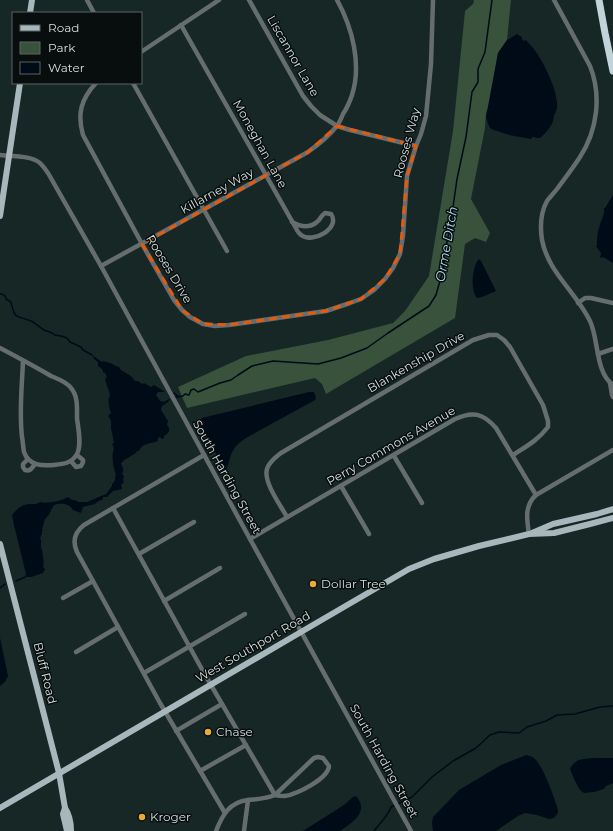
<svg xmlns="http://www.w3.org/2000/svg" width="613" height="831" font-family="Montserrat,sans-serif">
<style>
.green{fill:#38523c}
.water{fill:#000b18}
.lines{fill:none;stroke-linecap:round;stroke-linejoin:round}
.stream{stroke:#000b18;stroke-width:1.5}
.minor{stroke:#656d6f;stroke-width:4.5}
.major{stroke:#a8b7bb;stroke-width:6}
.highway{stroke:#c2d4da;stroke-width:7}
.marked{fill:none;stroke:#e8590c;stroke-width:3;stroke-dasharray:8 5;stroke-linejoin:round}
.poi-dot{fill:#e6ac36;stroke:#080e0e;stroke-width:1.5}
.labels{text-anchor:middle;stroke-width:3;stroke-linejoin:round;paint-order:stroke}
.street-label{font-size:12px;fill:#d5dfde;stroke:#080e0e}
.poi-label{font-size:12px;fill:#d5dfde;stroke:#080e0e;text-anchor:start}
.water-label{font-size:13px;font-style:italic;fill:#b4dcf7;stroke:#080e0e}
</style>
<rect width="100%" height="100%" fill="#172726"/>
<!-- green -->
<polygon class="green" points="474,0 511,0 507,40 498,53 489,106 486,113 485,128 471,199 490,233 486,242 475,238 465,244 455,318 326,394 322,384 315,378 187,408 178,387 246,356 328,340 393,323 405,311 429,276 453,131 465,11 473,4"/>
<!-- water -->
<g class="water">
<path d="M517 34 522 37V39L524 41 526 40C529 44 533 47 536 52 544 63 565 103 554 115 554 124 547 132 540 138H536L534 137H532L531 139 509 135 491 129 489 126 486 117 498 53 507 40Z"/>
<path d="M613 195V263L603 257 600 258 601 253 596 246 597 245C597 239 597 234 599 228 600 222 605 215 604 208H605Z"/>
<path d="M479 259 481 261 496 291 482 297 477 298C470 291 472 266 479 259Z"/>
<path d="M92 355 102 362 103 361C106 362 108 362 110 363 114 364 116 367 119 367L121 370 131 376 135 381H138L142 384 144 383 151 387 154 385 165 392H158L156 395 160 401 164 402 169 399H170L168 402 162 406 161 410 168 421 167 425C171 429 169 434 164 436V438L162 439 160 437 158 438V441C150 444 142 443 139 451H137L136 453 123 461V462H122L121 464C123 468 124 469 122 474L124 476 123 480 124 482 121 485 122 489 113 491 107 497H103V499L97 502 95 504 83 507 81 513 73 510C69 503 61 503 54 505 51 510 49 516 45 519L42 529 43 531H42V534L40 538 41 540V549H42C42 554 45 562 43 567L45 569 43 573 31 577H25L26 574 14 525 12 515C17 509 21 505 29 504 34 504 36 505 40 502 47 504 61 501 68 497L72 500H74L79 502H87L106 494 112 486V484C114 483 116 479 115 476L116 475C113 467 111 456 114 448L112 444 114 443C113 439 112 432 111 429 111 424 112 420 108 416L111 413C109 407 107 401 110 395L105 379 107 377 105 373 103 372V370L98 366V362L95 360Z"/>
<path d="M309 392H314L316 398 315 400 246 438C232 447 232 452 227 468L225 469 224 468 201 427C199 423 199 421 202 418Z"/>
<polygon points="0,638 8,676 5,682 0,686"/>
<path d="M526 755C530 756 532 756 535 759 543 766 555 799 558 810V813L554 818 549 819 537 815 525 813 518 816 496 831H433L432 823 433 817 459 790 501 765Z"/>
<path d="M594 758H613V783L606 786 604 789 594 792 584 793 580 790 574 779 570 769C575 758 584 759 594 758Z"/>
<path d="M356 796C370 812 352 823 340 831H303L344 805 353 797Z"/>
</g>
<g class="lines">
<!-- stream -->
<g class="stream">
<path d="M0 294H2L5 296 6 299 11 302C15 320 16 315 31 321 36 323 40 328 44 330 49 332 52 332 55 335L61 336 67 338 70 342 81 347 83 350 92 355"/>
<polyline points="174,393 179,397"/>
<polyline points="176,397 183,396 185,394 189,395 191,390 194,389 198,392 220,383 231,380 238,375 252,366 273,361 318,364 341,358 367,348 388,333 429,306 436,295 444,266 444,255 450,228 457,179 466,137 472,92 478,82 478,69 485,52 492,0"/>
<polyline points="16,581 25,577"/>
<polyline points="0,588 5,584"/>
<path d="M374 831C380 823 388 816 391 807L412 797 432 777 453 761 476 748 490 735 499 732 519 733 527 727 546 721 557 715 575 714 600 707 613 706"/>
</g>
<!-- minor -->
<g class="minor">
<polyline points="87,0 94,13"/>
<polyline points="249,0 303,96 311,106 320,115 337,126 350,130 416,146"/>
<path d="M554 0 590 66C602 96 597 131 580 157 573 168 565 178 557 189 554 193 550 197 547 201 541 212 540 227 542 240 548 272 576 292 590 321 599 340 595 372 613 385"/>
<path d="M181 25 297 230C297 231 300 234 301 235 313 244 341 228 331 214L325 213C322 215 321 217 319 220 311 229 301 227 292 222"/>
<polyline points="141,52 219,0"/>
<path d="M96 83C81 99 77 114 83 135L142 244 174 300 182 310 190 317 203 324 215 326 229 325 326 311 350 303 361 299 374 290 385 279 393 268 400 254 403 236 407 176 416 146 421 134 426 116 431 64 433 0"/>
<polyline points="133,83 227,251"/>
<path d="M0 155C12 157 30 155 40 163 43 166 46 170 48 173L101 266 250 539 411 831"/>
<path d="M101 266 308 152C319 144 328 137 336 127 339 124 341 119 343 114 347 108 350 101 352 95 362 64 352 27 337 0"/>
<polyline points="578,303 585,298 591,298 613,303"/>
<path d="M0 348C17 357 34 366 51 376 58 379 67 382 71 388 78 396 77 408 77 418 78 427 82 445 77 454 72 463 64 464 54 465 42 466 29 466 24 452 23 447 23 442 22 437 19 411 22 386 23 361"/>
<polyline points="598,354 613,349"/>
<polyline points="610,383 612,395 613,397"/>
<path d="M204 455 84 525C75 532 72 541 77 552L160 703 225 813"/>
<polyline points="394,456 422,503"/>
<path d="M28 459 23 464V467L25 470C30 472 32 468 35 464"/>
<polyline points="71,461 76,467 81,466 83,462 83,460 77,455"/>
<polyline points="341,486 369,534"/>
<path d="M113 508 204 673 275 795C266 799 257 799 248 800 229 802 222 816 216 831"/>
<path d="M287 517C281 506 263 482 267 469 269 462 276 457 281 453L473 340 489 335H497L504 340 510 347 543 405 548 421V427C538 440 527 446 513 455"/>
<path d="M529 534C527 520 524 506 536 495L613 450"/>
<path d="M250 539 455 419C473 411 483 413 496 428L536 495"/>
<polyline points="139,554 194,522"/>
<polyline points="63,598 93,581"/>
<polyline points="164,601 220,568"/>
<polyline points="76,652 118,627"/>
<polyline points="144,673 245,614"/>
<polyline points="176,731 222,704"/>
<path d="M318 757 323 758 329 766C328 779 297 794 285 796 282 796 279 796 275 795L314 758Z"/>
<polyline points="200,771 246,745"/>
<polyline points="244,831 248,800"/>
</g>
<!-- major -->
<g class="major">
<polyline points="30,13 32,0"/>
<polyline points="0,216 20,83"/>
<polyline points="532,533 553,524 597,514 613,509"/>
<polyline points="0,544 59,773 65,808 63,814 67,831"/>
<polyline points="0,808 301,632 409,569 434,559 479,546 529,534 554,533 590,524 613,518"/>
<path d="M65 808C69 814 71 823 71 831"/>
</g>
<!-- highway -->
<polyline class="highway" points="599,0 605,33 613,71"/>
</g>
<!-- marked area -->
<path class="marked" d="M337 126 416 146 407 176 400 254 385 279 361 299 326 311 229 325 203 324 182 310 142 244 308 152Z"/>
<!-- markers -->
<g class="poi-dot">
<circle cx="313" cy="584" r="4"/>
<circle cx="208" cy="732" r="4"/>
<circle cx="142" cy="817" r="4"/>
</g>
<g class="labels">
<!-- street labels -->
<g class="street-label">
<text transform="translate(293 56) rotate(60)" y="4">Liscannor Lane</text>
<text transform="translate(407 143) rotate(-75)" y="4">Rooses Way</text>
<text transform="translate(260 144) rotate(61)" y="4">Moneghan Lane</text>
<text transform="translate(217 191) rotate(-29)" y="4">Killarney Way</text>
<text transform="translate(169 269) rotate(59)" y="4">Rooses Drive</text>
<text transform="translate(416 362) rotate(-30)" y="4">Blankenship Drive</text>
<text transform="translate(391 446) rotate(-30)" y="4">Perry Commons Avenue</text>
<text transform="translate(227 477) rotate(61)" y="4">South Harding Street</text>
<text transform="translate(253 647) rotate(-30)" y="4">West Southport Road</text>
<text transform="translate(45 673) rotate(76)" y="4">Bluff Road</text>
<text transform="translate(384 761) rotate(61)" y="4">South Harding Street</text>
</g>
<!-- poi labels -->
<g class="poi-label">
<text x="321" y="588">Dollar Tree</text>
<text x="216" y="736">Chase</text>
<text x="150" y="821">Kroger</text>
</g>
<!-- water labels -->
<g class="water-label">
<text transform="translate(446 244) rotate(-80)" y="5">Orme Ditch</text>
</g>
</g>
<!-- legend -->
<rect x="12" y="12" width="130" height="72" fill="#080e0e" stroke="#5a6261"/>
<rect x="20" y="25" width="20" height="6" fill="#a8b7bb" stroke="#5a6261"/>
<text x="48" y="32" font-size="12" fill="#d5dfde">Road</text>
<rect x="20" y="42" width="20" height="12" fill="#38523c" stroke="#5a6261"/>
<text x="48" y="52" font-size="12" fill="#d5dfde">Park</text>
<rect x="20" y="62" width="20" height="12" fill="#000b18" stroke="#5a6261"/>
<text x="48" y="72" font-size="12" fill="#d5dfde">Water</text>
</svg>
